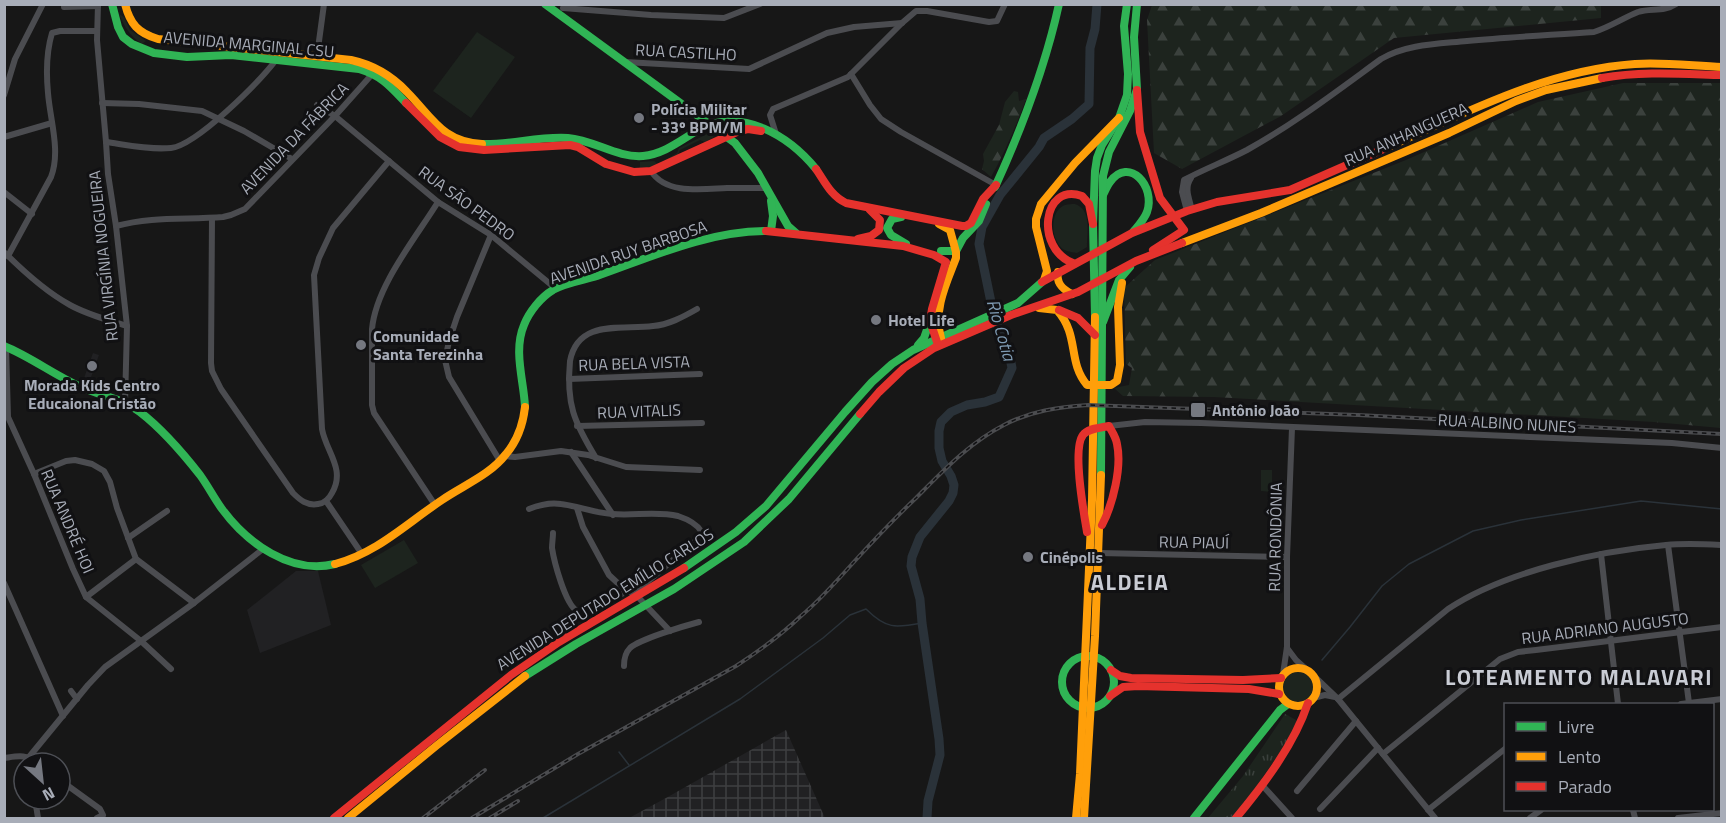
<svg xmlns="http://www.w3.org/2000/svg" width="1726" height="823" font-family="'Titillium Web',sans-serif">
<style>
.built{fill:#212123}
.industrial{fill:url(#industrial-grid)}
.green{fill:#1d241e}
.forest{fill:url(#forest-firs)}
.park{fill:url(#park-tufts)}
.lines{fill:none;stroke-linecap:round;stroke-linejoin:round}
.stream{stroke:#2a3239;stroke-width:1.5}
.river{stroke:#2a3239;stroke-width:9}
.street{stroke:#4b4c50;stroke-width:6}
.fast{stroke:#30b455;stroke-width:8}
.slow{stroke:#ff9f0a;stroke-width:8}
.jam{stroke:#e5322d;stroke-width:8}
.rail-casing{stroke:#4b4c4f;stroke-width:4}
.rail{stroke:#111113;stroke-width:1.5;stroke-dasharray:4.5;stroke-linecap:butt}
.poi-dot{fill:#757880;stroke:#111113;stroke-width:2}
.labels{text-anchor:middle;stroke-width:6;stroke-linejoin:round;paint-order:stroke}
.street-label{font-size:16px;fill:#a8adb8;stroke:#111113}
.poi-label{font-size:16px;font-weight:bold;fill:#a8adb8;stroke:#111113;text-anchor:start}
.water-label{font-size:18px;font-style:italic;fill:#7f9bb3;stroke:#111113}
.district-label{font-size:22px;font-weight:bold;letter-spacing:1.5px;fill:#c9ccd4;stroke:#111113}
</style>
<defs>
<pattern id="industrial-grid" width="8" height="8" patternUnits="userSpaceOnUse" patternTransform="scale(1.5)"><rect width="8" height="8" fill="#212123"/><path d="M0 4h8M4 0v8" fill="none" stroke="#3e3f41"/></pattern>
<pattern id="forest-firs" width="22" height="20" patternUnits="userSpaceOnUse" patternTransform="scale(1.5)"><rect width="22" height="20" fill="#1d241e"/><path d="M5 1l3.5 6h-7zM16 11l3.5 6h-7z" fill="#3b413d"/></pattern>
<pattern id="park-tufts" width="24" height="20" patternUnits="userSpaceOnUse" patternTransform="scale(1.5)"><rect width="24" height="20" fill="#1d241e"/><path d="M3 7l-1-3M5 7V3M7 7l1-3M15 17l-1-3M17 17v-4M19 17l1-3" fill="none" stroke="#3b413d"/></pattern>
</defs>
<rect width="100%" height="100%" fill="#171717"/>
<!-- built -->
<g class="built">
<polygon points="93,353 99,355 90,380 84,378"/>
<polygon points="296,571 318,571 331,625 260,653 247,610"/>
</g>
<!-- industrial -->
<polygon class="industrial" points="786,730 825,818 629,818 666,798"/>
<!-- green -->
<g class="green">
<path d="M119 14 124 17 130 30 146 41 142 44C130 36 125 28 119 14Z"/>
<polygon points="477,32 515,57 471,118 433,91"/>
<polygon points="707,134 711,134 714,137 705,142 700,140 680,150 678,155 650,167 640,168 640,162 654,161 658,164 677,153 679,148"/>
<path d="M1075 204C1092 210 1087 231 1087 247L1077 253C1070 252 1063 251 1059 245 1051 234 1050 211 1065 205 1068 204 1072 204 1075 204Z"/>
<polygon points="1261,470 1272,470 1272,492 1261,491"/>
<polygon points="404,540 418,563 375,588 361,565"/>
<circle cx="1298" cy="687" r="15"/>
</g>
<!-- forest -->
<g class="forest">
<polygon points="1152,5 1601,4 1601,18 1394,38 1281,116 1182,169 1154,153 1147,20"/>
<polygon points="1623,83 1721,83 1721,428 1654,422 1214,397 1123,396 1114,388 1129,385 1132,368 1126,364 1124,288 1155,260 1406,160 1538,102"/>
<path d="M1014 91 1018 92 1019 101 1026 99C1016 126 1005 152 991 177L982 169 984 161 983 154 999 125 1005 102Z"/>
</g>
<!-- park -->
<polygon class="park" points="1285,714 1296,720 1297,728 1234,818 1208,818 1243,776"/>
<g class="lines">
<!-- stream -->
<g class="stream">
<polyline points="1322,660 1350,627 1382,586 1409,564 1473,531 1521,520 1641,501 1722,509"/>
<polyline points="619,752 629,765"/>
<path d="M543 818 740 699 823 638 850 615 866 609C886 629 895 628 922 623"/>
</g>
<!-- river -->
<polyline class="river" points="927,818 928,801 940,755 939,739 922,623 920,599 911,566 912,557 920,537 949,501 953,493 954,485 951,476 942,461 939,448 939,431 941,422 951,412 967,405 985,402 999,397 1012,368 1008,348 998,328 992,307 979,244 982,227 1000,195 1039,147 1044,138 1072,119 1089,104 1090,48 1095,29 1097,4"/>
<!-- street -->
<g class="street">
<polyline points="98,4 97,40 106,142 108,174 116,226 127,326 125,403"/>
<polyline points="64,7 98,6"/>
<polyline points="563,8 651,15 724,18 760,4"/>
<polyline points="317,56 324,4"/>
<polyline points="625,62 749,69 827,33 854,27 902,23"/>
<polyline points="851,74 870,105 881,119 901,132 996,185"/>
<polyline points="4,95 15,59 43,4"/>
<polyline points="102,103 139,104 202,111 244,131 292,159"/>
<polyline points="317,105 335,116 438,202 491,235 555,288"/>
<polyline points="776,134 770,115 773,109 848,77 902,23 916,11 927,11 989,22 997,21 1005,4"/>
<polyline points="4,137 52,123"/>
<path d="M106 142C127 145 150 150 171 148 197 145 259 82 276 60"/>
<path d="M651 171C666 195 703 189 727 188 740 188 753 188 766 188"/>
<path d="M1191 178C1184 188 1189 198 1192 210"/>
<polyline points="4,192 32,214"/>
<path d="M1187 211 1182 192 1184 180C1204 169 1226 161 1247 150 1294 124 1337 91 1381 59 1407 44 1438 44 1467 41 1509 37 1552 35 1594 32 1610 27 1623 18 1638 12 1651 8 1664 12 1676 4"/>
<path d="M212 218 211 363 212 371 221 389 293 493C300 500 307 506 318 504 325 503 329 499 332 493 346 469 326 452 322 429L314 275 319 258 333 228 389 161"/>
<path d="M116 226C152 216 187 220 223 217L231 215 245 209 335 116 375 71"/>
<polyline points="491,235 457,317 449,341 445,360 449,377 500,461"/>
<path d="M4 252C23 271 46 292 70 305 88 315 108 320 127 326"/>
<path d="M8 256 51 177C61 151 50 120 48 93 46 72 46 53 52 33L60 31H97"/>
<polyline points="6,347 8,417 34,474 73,569 86,597 141,641 171,669"/>
<polyline points="569,379 700,374"/>
<polyline points="577,426 702,423"/>
<polyline points="1109,426 1145,422 1201,423 1672,443 1722,448"/>
<polyline points="571,452 613,515"/>
<polyline points="504,456 515,457 561,451 588,455 626,467 700,470"/>
<path d="M596 458C574 422 566 404 570 361 578 319 621 330 653 326 668 325 683 317 697 309"/>
<polyline points="34,474 66,461 75,460 92,464 104,471 110,482 117,508 136,559 194,603"/>
<polyline points="326,501 362,554"/>
<path d="M435 505 374 413 372 405V329C376 286 415 239 438 202"/>
<polyline points="577,508 583,527 609,575 623,588 638,597 670,631"/>
<path d="M529 509C539 505 550 502 561 504 578 506 594 513 612 514 634 516 656 511 678 516 687 519 696 523 701 531L700 537 633 594"/>
<path d="M553 533C553 538 552 543 552 548 554 561 565 604 577 611 581 613 582 612 587 612L627 591"/>
<polyline points="128,538 167,511"/>
<polyline points="1668,545 1689,703"/>
<polyline points="1099,553 1287,557"/>
<polyline points="1601,554 1618,704"/>
<polyline points="4,583 63,716"/>
<polyline points="86,597 136,559"/>
<polyline points="1287,648 1296,660 1306,669"/>
<path d="M624 666C624 659 625 653 630 648 640 639 684 626 699 622"/>
<polyline points="1283,674 1287,647 1287,557 1292,428"/>
<polyline points="1315,677 1338,699 1351,715 1435,818"/>
<polyline points="71,691 77,699"/>
<polyline points="1313,698 1325,695 1335,697"/>
<path d="M1338 699 1448 609C1505 571 1599 551 1666 545 1685 543 1703 544 1722 545"/>
<polyline points="1681,704 1722,699"/>
<polyline points="1383,754 1500,659 1518,652 1536,650 1722,627"/>
<polyline points="29,757 88,685 105,667 194,603 263,549"/>
<path d="M4 758C19 756 25 754 37 763"/>
<polyline points="60,780 100,809 103,815 97,818"/>
<polyline points="1262,785 1292,818"/>
<polyline points="1297,791 1356,721"/>
<polyline points="35,799 38,818"/>
<polyline points="1320,809 1378,748"/>
<polyline points="1428,810 1506,748"/>
<polyline points="1633,810 1635,818"/>
<polyline points="1530,818 1541,810"/>
<polyline points="1678,818 1722,813"/>
</g>
<!-- fast -->
<g class="fast">
<path d="M112 4 118 27 123 37 132 44 154 53 187 57 231 55 359 69C382 76 390 86 406 103"/>
<polyline points="545,4 735,143 758,173 788,226 796,233"/>
<path d="M482 144C511 145 539 136 568 138 594 140 617 158 643 156 665 154 682 139 700 129 742 107 789 136 816 169"/>
<path d="M995 187C1022 128 1045 68 1059 4"/>
<path d="M1103 195C1105 191 1107 186 1110 182 1129 156 1156 186 1147 212 1144 220 1138 226 1133 232"/>
<polyline points="771,201 773,216 771,231"/>
<polyline points="901,217 892,219 887,228 891,235 906,244"/>
<polyline points="941,251 956,251 963,238 979,221 986,204"/>
<polyline points="1095,317 1093,224 1095,171 1097,158 1102,145 1119,118 1127,95 1128,74 1124,26 1127,4"/>
<polyline points="1103,322 1119,280 1130,267"/>
<polyline points="918,345 924,338 930,321"/>
<path d="M4 346C31 357 54 375 81 387 100 396 122 398 140 412 162 429 182 452 200 475 208 486 214 498 222 509 247 543 291 575 335 564"/>
<path d="M525 407C524 381 513 351 524 325 529 312 541 297 553 290 564 283 584 280 597 276 651 257 708 231 766 231"/>
<polyline points="1101,475 1103,176 1109,152 1130,111 1137,89 1134,37 1137,4"/>
<polyline points="684,568 736,532 766,506 845,412 872,382 892,364 913,350 1018,303 1042,282"/>
<circle cx="1088" cy="682" r="26"/>
<polyline points="525,676 576,644 674,589 744,542 789,499 860,414"/>
<polyline points="1194,818 1280,710 1288,704"/>
</g>
<!-- slow -->
<g class="slow">
<path d="M125 4C130 24 138 33 158 39L351 60C374 65 391 75 407 92 432 117 442 142 482 144"/>
<path d="M1388 147C1467 112 1547 70 1635 64 1664 62 1693 66 1722 67"/>
<path d="M939 224 950 230 956 252V258C946 284 933 310 941 338"/>
<polyline points="1182,243 1261,213 1449,133 1516,101 1546,90 1602,78"/>
<path d="M1058 272C1056 283 1062 289 1072 294"/>
<polyline points="1044,280 1047,271 1036,227 1036,219 1041,204 1075,163 1119,118"/>
<path d="M1039 308 1057 310C1080 336 1067 361 1087 385H1111L1117 381 1120 365 1118 307 1122 283"/>
<path d="M335 564C377 553 407 523 442 500 464 485 490 475 506 454 518 440 523 425 525 407"/>
<circle cx="1298" cy="687" r="19"/>
<polyline points="348,818 436,746 525,676"/>
<polyline points="1076,818 1080,774 1092,500 1095,317"/>
<polyline points="1084,818 1095,636 1101,475"/>
</g>
<!-- jam -->
<g class="jam">
<path d="M1602 78C1642 71 1682 74 1722 75"/>
<polyline points="1137,90 1140,132 1160,198 1184,230 1153,250"/>
<polyline points="406,103 440,137 459,147 484,150 570,145 578,147 606,164 634,172 651,171 739,131 748,129 761,131"/>
<path d="M816 169C825 182 831 196 846 203L962 226H966L971 223 983 199 996 185"/>
<polyline points="766,231 903,246 934,255 946,262 932,309 930,321 938,345"/>
<polyline points="858,239 871,236 879,230 880,220 870,210"/>
<path d="M1073 263C1035 249 1042 182 1082 196L1089 204 1093 224"/>
<polyline points="1042,282 1132,233 1187,211 1217,202 1290,190 1388,147"/>
<polyline points="1059,310 1078,318 1095,335"/>
<polyline points="860,414 879,392 904,368 934,348 1011,315 1078,292 1136,261 1182,243"/>
<path d="M1087 532C1084 514 1072 449 1083 435 1088 428 1101 428 1109 426 1112 432 1116 437 1117 444 1122 467 1113 504 1102 525"/>
<polyline points="1111,670 1120,676 1131,678 1243,680 1281,678"/>
<polyline points="1110,696 1123,687 1138,686 1249,689 1279,694"/>
<polyline points="334,818 511,675 559,642 684,568"/>
<path d="M1236 818C1264 784 1294 745 1308 703"/>
</g>
<defs>
<g id="rail">
<polyline points="423,818 485,770"/>
<path d="M472 818 578 754 736 666C759 651 781 635 801 616 820 600 836 582 852 564 873 541 894 519 916 498 943 471 969 443 1004 425 1030 411 1059 407 1088 405L1358 415 1722 434"/>
<polyline points="490,818 518,801"/>
</g>
</defs>
<!-- rail casing -->
<use href="#rail" class="rail-casing"/>
<!-- rail -->
<use href="#rail" class="rail"/>
</g>
<!-- markers -->
<g class="poi-dot">
<circle cx="639" cy="118" r="6"/>
<circle cx="876" cy="320" r="6"/>
<circle cx="361" cy="345" r="6"/>
<circle cx="92" cy="366" r="6"/>
<rect x="1190" y="402" width="16" height="16" rx="3"/>
<circle cx="1028" cy="557" r="6"/>
</g>
<g class="labels">
<!-- street labels -->
<g class="street-label">
<text transform="translate(249 44) rotate(5)" y="6">AVENIDA MARGINAL CSU</text>
<text transform="translate(686 52) rotate(3)" y="6">RUA CASTILHO</text>
<text transform="translate(1406 134) rotate(-24)" y="6">RUA ANHANGUERA</text>
<text transform="translate(294 138) rotate(-46)" y="6">AVENIDA DA FÁBRICA</text>
<text transform="translate(467 203) rotate(36)" y="6">RUA SÃO PEDRO</text>
<text transform="translate(628 252) rotate(-19)" y="6">AVENIDA RUY BARBOSA</text>
<text transform="translate(103 256) rotate(-96)" y="6">RUA VIRGÍNIA NOGUEIRA</text>
<text transform="translate(634 363) rotate(-2)" y="6">RUA BELA VISTA</text>
<text transform="translate(639 411) rotate(-2)" y="6">RUA VITALIS</text>
<text transform="translate(1507 423) rotate(3)" y="6">RUA ALBINO NUNES</text>
<text transform="translate(68 521) rotate(67)" y="6">RUA ANDRÉ HOI</text>
<text transform="translate(1275 537) rotate(-89)" y="6">RUA RONDÔNIA</text>
<text transform="translate(1194 542) rotate(1)" y="6">RUA PIAUÍ</text>
<text transform="translate(605 599) rotate(-32)" y="6">AVENIDA DEPUTADO EMÍLIO CARLOS</text>
<text transform="translate(1605 628) rotate(-7)" y="6">RUA ADRIANO AUGUSTO</text>
</g>
<!-- poi labels -->
<g class="poi-label">
<text x="651" y="115">Polícia Militar<tspan x="651" dy="18">- 33º BPM/M</tspan></text>
<text x="888" y="326">Hotel Life</text>
<text x="373" y="342">Comunidade<tspan x="373" dy="18">Santa Terezinha</tspan></text>
<text x="92" y="391" text-anchor="middle">Morada Kids Centro<tspan x="92" dy="18">Educaional Cristão</tspan></text>
<text x="1212" y="416">Antônio João</text>
<text x="1040" y="563">Cinépolis</text>
</g>
<!-- water labels -->
<g class="water-label">
<text transform="translate(1001 330) rotate(74)" y="6">Rio Cotia</text>
</g>
<!-- district labels -->
<g class="district-label">
<text x="1130" y="590">ALDEIA</text>
<text x="1579" y="685">LOTEAMENTO MALAVARI</text>
</g>
</g>
<!-- border -->
<rect width="1726" height="823" fill="none" stroke="#a8adb8" stroke-width="12"/>
<!-- legend -->
<rect x="1504" y="703" width="210" height="108" fill="#111113" stroke="#4d4f55" stroke-width="1.5"/>
<rect x="1516" y="722" width="30" height="9" fill="#30b455" stroke="#4d4f55" stroke-width="1.5"/>
<text x="1558" y="733" font-size="18" fill="#a8adb8">Livre</text>
<rect x="1516" y="752" width="30" height="9" fill="#ff9f0a" stroke="#4d4f55" stroke-width="1.5"/>
<text x="1558" y="763" font-size="18" fill="#a8adb8">Lento</text>
<rect x="1516" y="782" width="30" height="9" fill="#e5322d" stroke="#4d4f55" stroke-width="1.5"/>
<text x="1558" y="793" font-size="18" fill="#a8adb8">Parado</text>
<!-- north arrow -->
<g transform="translate(42 781) rotate(153)"><circle r="28" fill="#111113" stroke="#4d4f55" stroke-width="1.5"/>
<path d="M0-4.5L10 22L0 15L-10 22Z" fill="#757880"/>
<text y="-9" font-size="16" font-weight="bold" text-anchor="middle" fill="#a8adb8">N</text>
</g>
</svg>
